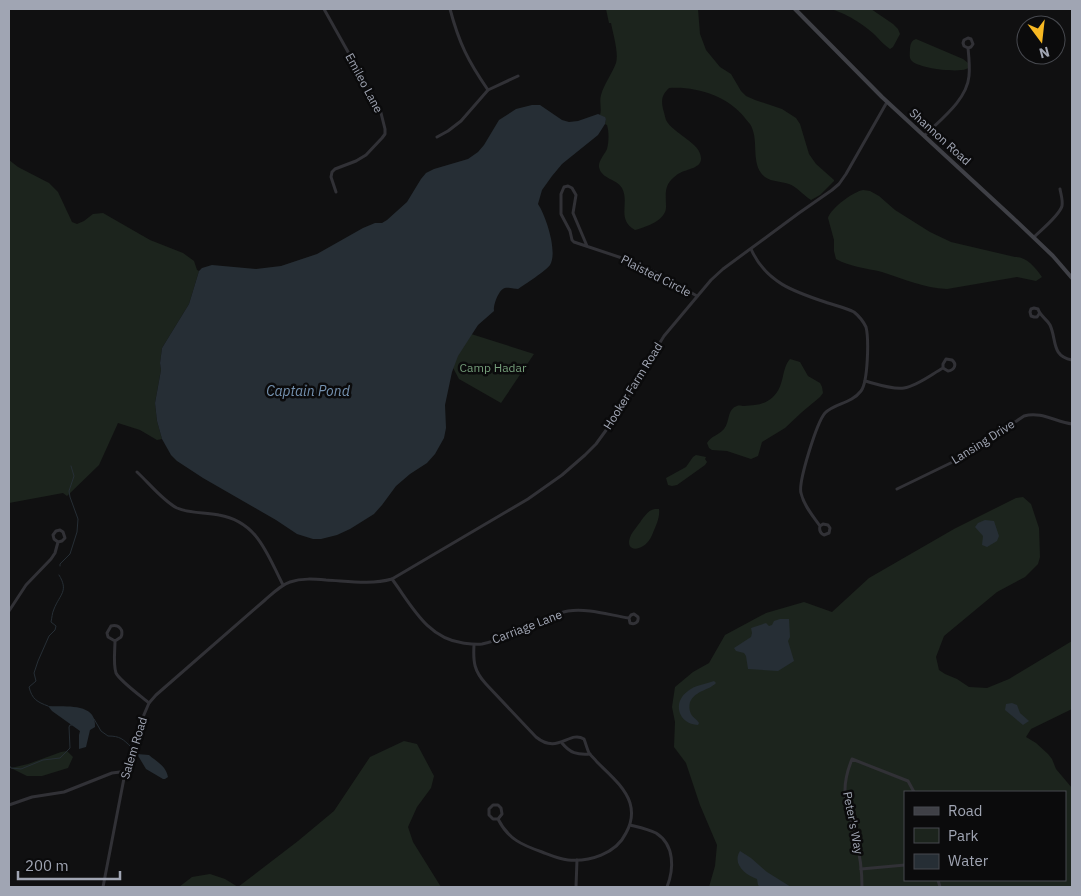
<svg xmlns="http://www.w3.org/2000/svg" width="1081" height="896" font-family="'IBM Plex Sans',sans-serif">
<style>
.green{fill:#1c241d;fill-rule:evenodd}
.water{fill:#262e35}
.lines{fill:none;stroke-linecap:round;stroke-linejoin:round}
.stream{stroke:#262e35;stroke-width:1}
.street{stroke:#313136;stroke-width:3}
.secondary{stroke:#3f4046;stroke-width:4}
.labels{text-anchor:middle;stroke-width:5;stroke-linejoin:round;paint-order:stroke}
.street-label{font-size:12px;fill:#a0a5b3;stroke:#0b0b0c}
.park-label{font-size:12px;fill:#769f7b;stroke:#0b0b0c}
.water-label{font-size:14px;font-style:italic;fill:#7592b0;stroke:#0b0b0c}
</style>
<rect width="100%" height="100%" fill="#101011"/>
<!-- green -->
<g class="green">
<path d="M606 9H698L700 34 706 50 720 67 731 74 741 91 746 96 755 100 782 109 796 118 800 124 809 154 816 164 834 180V181L820 195 811 200C803 195 797 187 789 184 779 181 767 182 761 173 752 160 758 142 752 128 751 124 747 121 745 118 728 96 696 86 669 88 662 95 661 99 663 109 664 112 665 117 666 120 673 134 702 143 701 159 701 168 687 169 680 173 677 174 673 178 671 180 664 188 666 196 666 206 667 220 646 227 635 230 616 219 630 203 622 188 617 179 601 179 599 167 598 161 605 154 607 149 609 141 609 132 607 125L605 124 606 119 604 117 600 115C602 109 599 102 601 95 604 84 612 74 616 63 619 53 613 34 611 23H609Z"/>
<path d="M830 9H871L893 24 898 29 900 34 893 47 890 49C884 45 880 40 875 35 865 25 844 12 830 9Z"/>
<path d="M916 39 963 59 968 63 969 67C968 68 967 69 966 69 957 73 916 68 911 60 909 57 910 52 910 48 911 43 911 41 916 39Z"/>
<polygon points="9,160 18,167 49,183 58,192 72,222 77,224 84,221 93,214 103,213 150,240 183,253 194,261 197,270 199,271 189,304 162,348 160,363 161,370 155,403 157,421 162,439 157,440 140,430 118,423 99,465 67,496 63,493 9,503"/>
<path d="M863 190 870 191 879 196 895 210 930 232 951 242 1015 257C1026 256 1036 268 1042 277L1036 281 1017 277 947 289C924 288 904 279 882 272 866 268 850 267 836 259L834 251V240L828 218C831 208 853 192 863 190Z"/>
<polygon points="468,333 534,354 501,403 459,379 451,364"/>
<path d="M790 359 800 362 808 376 820 383 822 387 823 393 820 397 802 412 785 428 762 442 758 456 751 459 727 451 712 450 709 448 707 443C711 436 719 435 724 429 730 422 727 409 737 406 739 405 742 406 744 406 756 405 764 405 773 397 785 386 781 369 790 359Z"/>
<polygon points="696,455 706,457 705,459 707,462 705,465 677,485 672,486 668,485 666,478 686,467 693,457"/>
<path d="M1023 497 1031 504 1039 528 1040 557 1038 564 1025 577 997 592 944 636 936 657 939 670 945 674 957 679 969 687 987 688 1009 679 1072 641V709L1031 729 1026 737 1036 743 1048 754 1052 759 1056 769 1072 788V887H709L715 866 717 845 700 805 686 763 674 747 675 722 672 707 675 687 693 672 709 663 725 635 766 613 804 602 832 612 869 578 954 529 1016 498ZM905 792H1065V880H905Z"/>
<path d="M655 509H659C660 516 657 523 655 528 653 532 652 536 650 539 641 553 623 552 631 535 633 531 636 528 638 525 643 519 647 510 655 509Z"/>
<polygon points="404,741 417,744 434,776 431,788 417,807 408,827 413,842 441,887 179,887 192,877 210,874 225,879 238,887 298,841 334,811 370,757"/>
<polygon points="67,751 73,757 68,768 42,776 27,776 11,768 28,764 61,752"/>
</g>
<!-- water -->
<g class="water">
<path d="M532 105H540L562 120 569 122 578 121 598 114 605 117 606 119 605 124 598 135 562 164 552 176 542 190 538 204C546 216 558 252 550 265 547 270 524 285 518 289 515 289 508 287 505 288 499 289 493 305 494 311L478 325 458 356 452 372 445 405 446 428 444 438 435 454 427 463 410 474 396 486 382 505 374 514 350 529 337 535 321 539H313L297 534 276 520 203 478 177 461 171 455 162 439 157 421 155 403 161 370 160 363 162 348 189 304 199 271 202 268 212 265 256 269 281 266 317 254 363 228 375 223H382L387 220 407 202 421 179 426 173 434 169 468 159 478 152 484 145 499 120 516 109Z"/>
<polygon points="985,520 994,521 999,536 997,541 987,547 982,545 983,536 975,527 978,523"/>
<polygon points="780,619 789,619 790,637 788,641 794,661 778,671 748,669 746,656 744,653 736,651 734,648 751,637 752,633 751,628 766,623 769,626 772,625 774,621"/>
<path d="M714 681 716 683C708 691 696 690 690 702 689 706 689 710 691 714 693 718 697 719 699 723L698 725C678 724 672 702 688 691 695 685 706 684 714 681Z"/>
<polygon points="1012,703 1017,705 1020,713 1029,721 1023,725 1005,710 1006,704"/>
<path d="M48 706C64 707 97 702 95 727L90 730 86 747 79 749V735L80 731 52 711Z"/>
<path d="M137 754 149 755C157 762 166 766 168 777L165 779H163L146 769Z"/>
<path d="M740 851 751 858 767 872 791 887H760L758 885 757 879C745 875 732 864 740 851Z"/>
</g>
<g class="lines">
<!-- stream -->
<g class="stream">
<polyline points="60,566 60,564 70,554 77,532 78,519 70,497 69,491 74,476 71,466"/>
<path d="M48 706C37 702 32 699 29 687L36 681 34 673 38 661 49 636 55 630 56 626 51 622C52 618 52 613 54 609 60 594 69 591 59 575"/>
<path d="M93 719H94L101 731 108 736C120 736 123 739 131 747"/>
<polyline points="135,752 137,754"/>
<polyline points="9,765 11,768 21,769 43,760 60,758 70,748 69,727 70,725 72,725"/>
</g>
<!-- street -->
<g class="street">
<polyline points="324,9 380,109 385,129 385,134 382,138 366,155 356,161 335,169 332,172 331,177 336,192"/>
<path d="M450 9C459 43 468 61 488 90"/>
<path d="M924 136C940 120 967 100 969 76 970 67 969 58 968 48L971 47 973 44 971 39 968 38 964 40 963 43 964 46 968 48"/>
<polyline points="437,137 448,131 461,121 488,90 518,76"/>
<path d="M1034 237C1041 230 1059 216 1062 206 1063 200 1061 195 1060 189"/>
<polyline points="587,246 573,213 576,195 572,188 568,186 564,187 561,194 561,214 570,231 572,240 574,242 631,261 653,271 697,296"/>
<path d="M751 249C766 283 795 292 828 303 837 306 846 308 854 312 859 316 863 321 866 327 869 339 868 382 861 391 851 404 835 403 825 413 817 422 798 482 801 493 804 506 813 516 820 526 819 530 820 533 824 535L829 533 830 528 828 525 823 524 820 526"/>
<path d="M1039 314 1037 317H1034L1031 316 1030 312 1031 309 1034 308 1038 309C1040 316 1046 318 1050 325 1057 340 1051 356 1072 360"/>
<path d="M865 381C876 384 894 390 904 388 917 386 932 374 943 368L948 371C955 370 957 364 952 360L946 359 943 364V368"/>
<path d="M137 472C149 483 163 501 177 508 190 514 205 512 219 515 258 522 267 554 283 585"/>
<path d="M897 489 963 457 1024 416C1041 411 1056 422 1072 424"/>
<path d="M392 579C412 606 427 638 463 643 470 644 476 645 482 644 495 641 507 636 518 631 534 624 551 614 568 611 588 608 609 615 629 618L630 623C635 625 639 622 638 617L634 614 631 615 629 618"/>
<polyline points="9,611 26,585 51,559 55,553 58,542 62,541 65,538 63,532 60,530 56,531 53,535 54,539 58,542"/>
<path d="M115 641 108 637 107 633 111 626C119 624 124 630 121 637L115 641C115 650 113 664 116 673 120 681 142 697 149 703"/>
<path d="M474 645C473 662 474 671 486 684L536 737C558 755 569 730 584 739 586 744 587 749 589 753 591 756 595 759 597 762 609 774 625 787 630 803 633 813 631 824 626 833 616 854 589 862 568 860 559 859 550 855 542 852 522 845 508 839 498 819L502 814 501 808 498 805H493L489 809V815L493 819H498"/>
<path d="M562 743C570 753 577 755 590 754"/>
<polyline points="9,805 32,797 64,792 112,773 120,772 125,773"/>
<path d="M630 825C638 827 648 829 656 833 675 845 674 869 667 887"/>
<polyline points="861,869 905,865"/>
<polyline points="938,880 940,887"/>
<path d="M103 887 125 773 143 717 149 703 156 695 265 600C273 593 281 585 290 582 302 578 314 579 326 580 347 581 371 585 392 579L528 499 562 475 585 455 596 444 620 411 656 349 664 336 711 280 723 269 799 213 832 190 839 184 846 174 887 102"/>
<polyline points="576,887 577,860"/>
<path d="M862 887C862 872 860 855 856 840 852 823 846 807 845 790 845 779 848 769 852 759L908 781 914 792"/>
</g>
<!-- secondary -->
<polyline class="secondary" points="795,9 882,97 1013,218 1053,256 1072,278"/>
</g>
<g class="labels">
<!-- street labels -->
<g class="street-label">
<text transform="translate(364 83) rotate(62)" y="4">Emileo Lane</text>
<text transform="translate(940 137) rotate(42)" y="4">Shannon Road</text>
<text transform="translate(656 276) rotate(27)" y="4">Plaisted Circle</text>
<text transform="translate(633 386) rotate(-58)" y="4">Hooker Farm Road</text>
<text transform="translate(983 442) rotate(-32)" y="4">Lansing Drive</text>
<text transform="translate(527 627) rotate(-21)" y="4">Carriage Lane</text>
<text transform="translate(134 748) rotate(-73)" y="4">Salem Road</text>
<text transform="translate(853 823) rotate(79)" y="4">Peter's Way</text>
</g>
<!-- park labels -->
<g class="park-label">
<text x="493" y="372">Camp Hadar</text>
</g>
<!-- water labels -->
<g class="water-label">
<text x="308" y="396">Captain Pond</text>
</g>
</g>
<!-- border -->
<rect width="1081" height="896" fill="none" stroke="#a0a5b3" stroke-width="20"/>
<!-- legend -->
<rect x="904" y="791" width="162" height="90" fill="#0b0b0c" stroke="#47494f"/>
<rect x="914" y="807" width="25" height="8" fill="#3f4046" stroke="#47494f"/>
<text x="948" y="816" font-size="15" fill="#a0a5b3">Road</text>
<rect x="914" y="828" width="25" height="15" fill="#1c241d" stroke="#47494f"/>
<text x="948" y="841" font-size="15" fill="#a0a5b3">Park</text>
<rect x="914" y="854" width="25" height="15" fill="#262e35" stroke="#47494f"/>
<text x="948" y="866" font-size="15" fill="#a0a5b3">Water</text>
<!-- north arrow -->
<g transform="translate(1041 40) rotate(165)"><circle r="24" fill="#0b0b0c" stroke="#47494f"/>
<path d="M0-4L9 19L0 12L-9 19Z" fill="#f7b822"/>
<text y="-8" font-size="14" font-weight="bold" text-anchor="middle" fill="#a0a5b3">N</text>
</g>
<!-- scale -->
<path d="M18 871v8h102v-8" fill="none" stroke="#a0a5b3" stroke-width="2.5"/>
<text x="25" y="871" font-size="15" fill="#a0a5b3" stroke="#0b0b0c" stroke-width="4" paint-order="stroke">200 m</text>
</svg>
